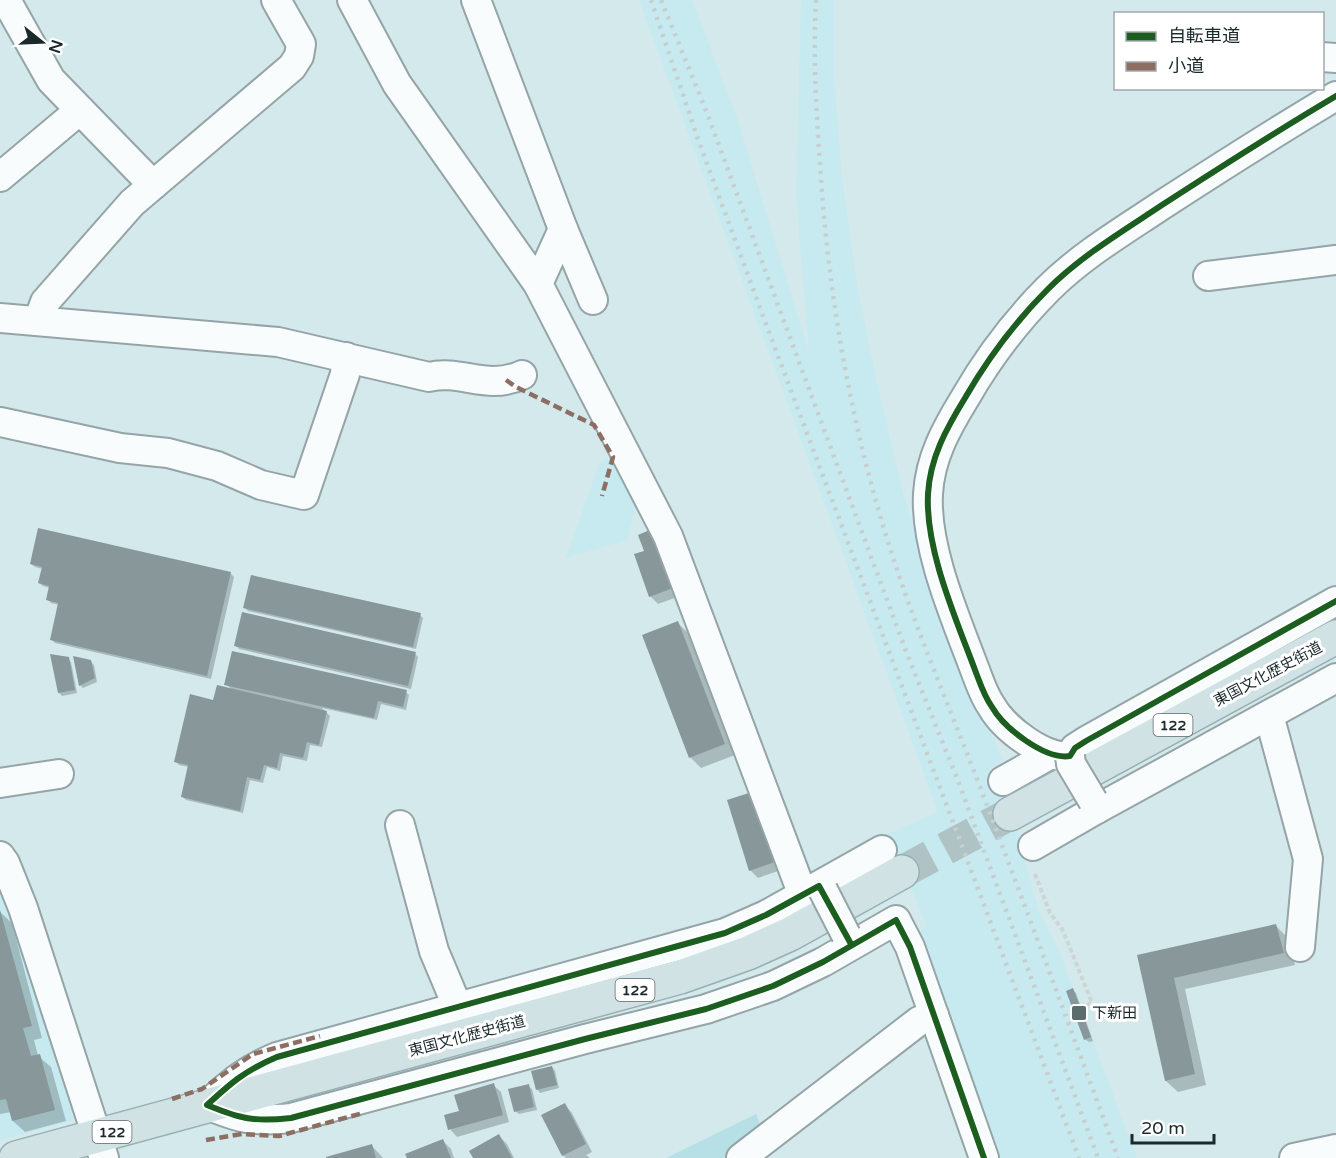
<svg xmlns="http://www.w3.org/2000/svg" width="1336" height="1158" font-family="'Varela Round','Noto Sans JP',sans-serif">
<style>
.built{fill:#c6eaef}
.green{fill:#b7e0e6}
.shadow{fill:#0003}
.building{fill:#87979a}
.lines{fill:none;stroke-linecap:round;stroke-linejoin:round}
.highway-tunnel{stroke:#afc3c5;stroke-width:33;stroke-dasharray:33 16;stroke-linecap:butt}
.minor-casing{stroke:#94a4a7;stroke-width:32}
.highway-casing{stroke:#97b0b3;stroke-width:36}
.path{stroke:#ced5d5;stroke-width:4;stroke-dasharray:4.5 3;stroke-linecap:butt}
.minor{stroke:#f9fcfc;stroke-width:28}
.highway{stroke:#d1e2e4;stroke-width:33}
.rail{stroke:#c8cece;stroke-width:4.5;stroke-dasharray:3 6;stroke-linecap:butt}
.minor-bridge-casing{stroke:#94a4a7;stroke-width:32;stroke-linecap:butt}
.minor-bridge{stroke:#f9fcfc;stroke-width:28}
.quiet{stroke:#8d6e63;stroke-width:4.5;stroke-dasharray:9 4.5;stroke-linecap:butt}
.cycleway-casing{stroke:#fff;stroke-width:10}
.cycleway{stroke:#1b5e20;stroke-width:6}
.poi-dot{fill:#5b6c6f;stroke:#fff;stroke-width:2}
.labels{text-anchor:middle;stroke-width:6;stroke-linejoin:round;paint-order:stroke}
.shield{fill:#fff;stroke:#5f696b;stroke-width:1.5}
.shield-label{font-size:14px;font-weight:bold;fill:#1a292b}
.street-label{font-size:15px;fill:#1a292b;stroke:#fff}
.poi-label{font-size:15px;fill:#1a292b;stroke:#fff;text-anchor:start}
</style>
<rect width="100%" height="100%" fill="#d4e9ec"/>
<!-- built -->
<g class="built">
<polygon points="639,0 692,0 736,115 809,352 796,195 801,0 834,0 834,79 842,178 857,285 877,384 903,493 939,611 1003,762 991,767 1019,837 1039,912 1060,953 1137,1158 996,1158 918,935 926,925 914,895 884,836 938,812"/>
<polygon points="613,457 639,494 627,540 566,558 600,462"/>
<polygon points="0,895 8,897 76,1111 71,1121 0,1140"/>
</g>
<!-- green -->
<polygon class="green" points="756,1114 763,1132 724,1158 666,1158"/>
<!-- shadow -->
<g class="shadow">
<polygon points="646,552 680,596 658,604 650,596"/>
<polygon points="31,564 230,573 234,577 211,679 55,643 52,640 60,605 51,603 48,600 50,588 43,586 39,583 43,569 35,567"/>
<polygon points="245,608 420,615 423,618 416,649 248,611"/>
<polygon points="678,623 689,634 735,755 701,768 690,757"/>
<polygon points="236,646 415,654 418,657 411,689 239,649"/>
<polygon points="68,659 71,662 77,693 62,696 59,693"/>
<polygon points="90,661 94,665 97,682 83,688 80,685"/>
<polygon points="226,684 406,692 409,695 406,710 381,704 377,720 322,708 330,716 322,747 310,745 307,761 283,756 280,771 267,767 263,783 250,780 243,813 186,800 183,797 189,767 179,765 176,762 214,701 232,690"/>
<polygon points="729,801 784,869 758,878 750,870"/>
<polygon points="0,912 12,923 42,1038 34,1040 38,1056 51,1067 66,1121 25,1132 13,1121 11,1112 0,1114"/>
<polygon points="1276,926 1287,937 1295,965 1185,989 1206,1085 1178,1092 1166,1081 1139,957"/>
<polygon points="1073,990 1076,993 1093,1041 1089,1042 1085,1039"/>
<polygon points="552,1067 555,1071 559,1088 540,1093 537,1089"/>
<polygon points="493,1085 501,1092 509,1122 457,1137 450,1129 461,1112"/>
<polygon points="528,1086 532,1089 537,1110 519,1114 515,1111"/>
<polygon points="565,1105 572,1113 592,1152 586,1155 590,1158 566,1158 563,1155"/>
<polygon points="499,1136 507,1144 514,1158 474,1158"/>
<polygon points="443,1141 451,1149 454,1158 408,1158"/>
<polygon points="372,1146 383,1158 329,1158"/>
</g>
<!-- building -->
<g class="building">
<polygon points="38,528 231,572 207,676 50,640 58,603 46,600 49,586 38,583 42,567 30,564"/>
<polygon points="652,529 673,588 649,597 634,554 644,551 638,535"/>
<polygon points="251,575 421,613 413,647 243,608"/>
<polygon points="242,612 416,652 408,686 234,646"/>
<polygon points="678,621 725,744 689,758 642,635"/>
<polygon points="232,651 407,690 403,707 378,701 374,718 224,685"/>
<polygon points="50,654 69,657 75,690 58,693"/>
<polygon points="73,656 91,660 95,678 79,686"/>
<polygon points="217,685 327,711 319,745 307,742 303,758 280,753 277,768 264,765 260,780 247,777 240,811 181,797 188,765 174,762 190,694 213,700"/>
<polygon points="752,792 778,861 749,871 727,800"/>
<polygon points="0,910 32,1026 23,1028 31,1056 40,1054 55,1110 12,1121 6,1099 0,1100"/>
<polygon points="1276,924 1284,953 1174,978 1195,1074 1165,1081 1137,955"/>
<polygon points="1073,988 1091,1037 1084,1040 1066,991"/>
<polygon points="552,1066 557,1085 536,1090 531,1071"/>
<polygon points="494,1083 503,1115 448,1130 444,1115 459,1111 454,1095"/>
<polygon points="529,1084 534,1107 514,1112 508,1089"/>
<polygon points="565,1103 586,1144 562,1156 541,1115"/>
<polygon points="499,1134 512,1158 473,1158 469,1151"/>
<polygon points="443,1139 451,1158 407,1158 405,1154"/>
<polygon points="372,1144 376,1158 326,1158 326,1157"/>
</g>
<g class="lines">
<!-- highway-tunnel -->
<polyline class="highway-tunnel" points="902,872 1010,814"/>
<defs>
<g id="minor">
<polyline points="6,0 51,80 153,185"/>
<polyline points="352,0 397,84 538,284 668,536 798,882 805,894"/>
<polyline points="476,0 563,229 593,300"/>
<polyline points="1322,57 1336,58"/>
<path d="M1336 96C1277 131 1219 168 1162 205 1123 231 1081 256 1048 289 1015 322 988 358 965 398 946 429 930 458 928 494 925 549 956 619 975 670 980 683 984 696 992 707 1004 728 1045 760 1070 756L1075 748 1086 741 1336 601"/>
<polyline points="0,177 80,110"/>
<polyline points="1208,276 1336,260"/>
<polyline points="538,284 563,229"/>
<path d="M0 318 278 342 429 377C461 369 486 391 522 375"/>
<polyline points="38,321 45,302 132,203 292,67 299,56 301,44 276,0"/>
<polyline points="0,422 120,448 168,453 217,466 261,485 304,495 345,374 346,357"/>
<polyline points="1269,715 1308,859 1300,947"/>
<polyline points="1003,781 1051,754"/>
<polyline points="0,783 59,774"/>
<polyline points="1093,801 1097,809 1336,678"/>
<polyline points="400,825 434,951 458,1008"/>
<polyline points="1033,846 1097,809"/>
<path d="M882 850 766 915 725 933 277 1057C246 1070 232 1082 207 1105 241 1119 254 1122 291 1118L585 1039 706 1009 773 986 823 962 896 920 910 947 984 1158"/>
<polyline points="0,856 5,863 23,908 104,1158"/>
<polyline points="741,1158 919,1021 934,1015"/>
<polyline points="1294,1158 1336,1149"/>
</g>
<g id="highway">
<polyline points="1010,814 1336,637"/>
<polyline points="16,1158 680,977 748,953 790,934 902,872"/>
</g>
</defs>
<!-- minor casing -->
<use href="#minor" class="minor-casing"/>
<!-- highway casing -->
<use href="#highway" class="highway-casing"/>
<!-- path -->
<polyline class="path" points="1035,874 1050,913 1062,929 1071,950 1092,1003 1082,1007 1085,1012 1083,1013"/>
<!-- minor -->
<use href="#minor" class="minor"/>
<!-- highway -->
<use href="#highway" class="highway"/>
<!-- rail -->
<g class="rail">
<polyline points="651,0 699,142 763,316 1079,1158"/>
<polyline points="661,0 707,113 907,654 957,778 1098,1158"/>
<path d="M816 0C813 54 816 109 820 164 828 293 850 421 889 545 916 631 953 715 985 800 1030 919 1074 1038 1118 1158"/>
</g>
<defs>
<g id="minor-bridge">
<polyline points="1070,756 1071,764 1093,801"/>
<polyline points="823,890 846,935"/>
</g>
</defs>
<!-- minor-bridge casing -->
<use href="#minor-bridge" class="minor-bridge-casing"/>
<!-- minor-bridge -->
<use href="#minor-bridge" class="minor-bridge"/>
<!-- quiet -->
<g class="quiet">
<polyline points="506,380 516,387 594,425 613,457 602,496"/>
<polyline points="172,1099 202,1089 253,1054 320,1036"/>
<polyline points="206,1140 242,1134 279,1136 363,1113"/>
</g>
<defs>
<g id="cycleway">
<path d="M1336 96C1277 131 1219 168 1162 205 1123 231 1081 256 1048 289 1015 322 988 358 965 398 946 429 930 458 928 494 925 549 956 619 975 670 980 683 984 696 992 707 1004 728 1045 760 1070 756L1075 748 1086 741 1336 601"/>
<path d="M851 944 819 886 766 915 725 933 277 1057C246 1070 232 1082 207 1105 241 1119 254 1122 291 1118L585 1039 706 1009 773 986 823 962 896 920 910 947 984 1158"/>
</g>
</defs>
<!-- cycleway casing -->
<use href="#cycleway" class="cycleway-casing"/>
<!-- cycleway -->
<use href="#cycleway" class="cycleway"/>
</g>
<!-- markers -->
<rect class="poi-dot" x="1071" y="1005" width="16" height="16" rx="3"/>
<g class="labels">
<!-- shield labels -->
<g class="shield">
<rect x="1153.5" y="714" width="39" height="22" rx="4.5"/>
<rect x="615.5" y="979" width="39" height="22" rx="4.5"/>
<rect x="92.5" y="1121" width="39" height="22" rx="4.5"/>
</g>
<g class="shield-label">
<text x="1173" y="730">122</text>
<text x="635" y="995">122</text>
<text x="112" y="1137">122</text>
</g>
<!-- street labels -->
<g class="street-label">
<text transform="translate(1268 674) rotate(-28)" y="5">東国文化歴史街道</text>
<text transform="translate(467 1036) rotate(-15)" y="5">東国文化歴史街道</text>
</g>
<!-- poi labels -->
<g class="poi-label">
<text x="1092" y="1018">下新田</text>
</g>
</g>
<!-- legend -->
<rect x="1114" y="12" width="210" height="78" fill="#ffffff" stroke="#a3a9aa" stroke-width="1.5"/>
<rect x="1126" y="32" width="30" height="9" fill="#1b5e20" stroke="#a3a9aa" stroke-width="1.5"/>
<text x="1168" y="42" font-size="18" fill="#1a292b">自転車道</text>
<rect x="1126" y="62" width="30" height="9" fill="#8d6e63" stroke="#a3a9aa" stroke-width="1.5"/>
<text x="1168" y="72" font-size="18" fill="#1a292b">小道</text>
<!-- north arrow -->
<g transform="translate(42 42) rotate(108)" stroke="#ffffff" stroke-width="4.5" paint-order="stroke">
<path d="M0-4.5L10 22L0 15L-10 22Z" fill="#1a292b"/>
<text y="-9" font-size="16" font-weight="bold" text-anchor="middle" fill="#1a292b">N</text>
</g>
<!-- scale -->
<path d="M1132 1134v9h82v-9" fill="none" stroke="#1a292b" stroke-width="3"/>
<text x="1141" y="1134" font-size="18" fill="#1a292b" stroke="#ffffff" stroke-width="4.5" paint-order="stroke">20 m</text>
</svg>
